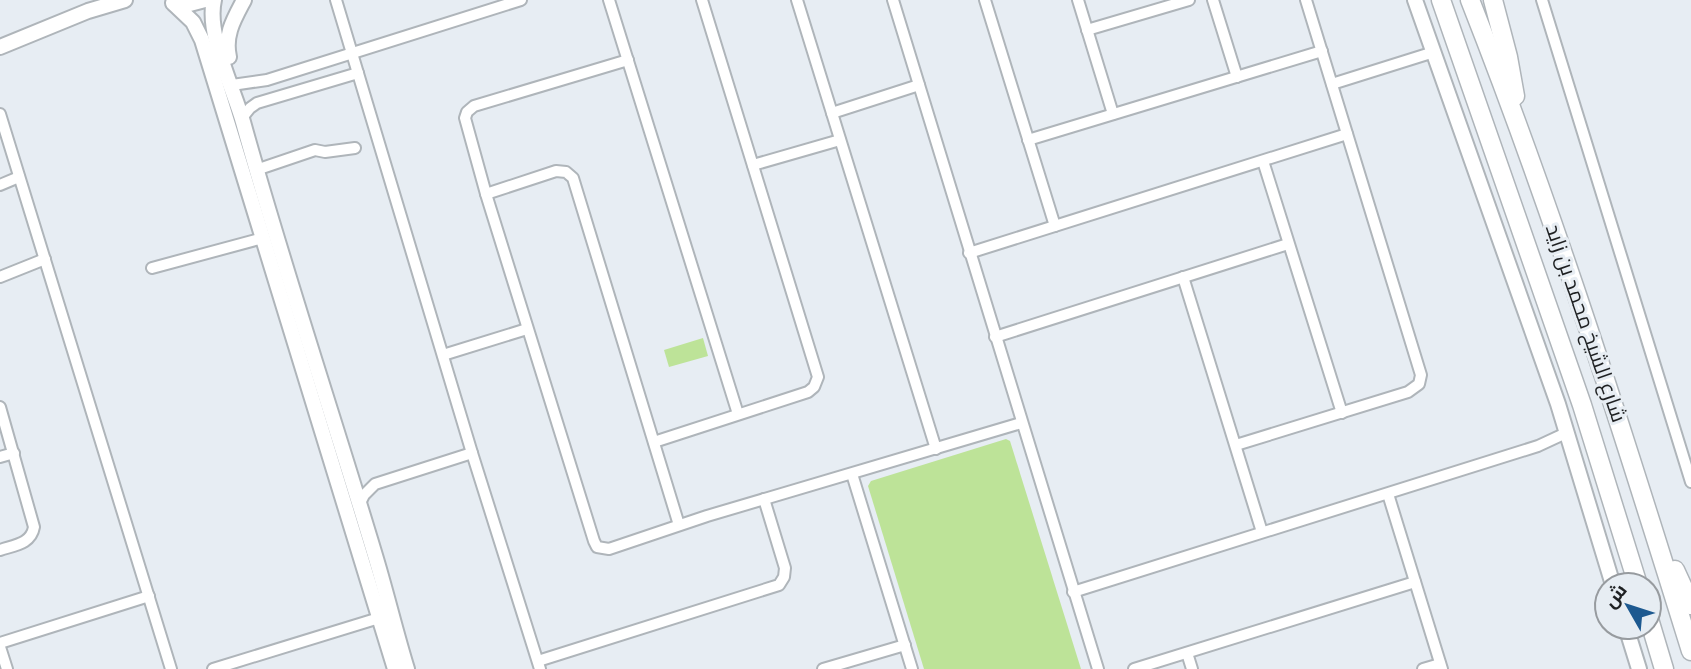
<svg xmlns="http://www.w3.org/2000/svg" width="1691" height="669" font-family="'Titillium Web',Cairo,sans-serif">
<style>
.green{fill:#bde398}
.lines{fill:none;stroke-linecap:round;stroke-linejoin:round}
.minor-casing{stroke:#afb5ba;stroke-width:14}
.major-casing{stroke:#afb5ba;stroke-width:18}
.highway-casing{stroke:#afb5ba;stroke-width:21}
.minor{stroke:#fff;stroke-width:10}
.major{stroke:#fff;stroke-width:14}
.highway{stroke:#fff;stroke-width:18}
.labels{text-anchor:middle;stroke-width:6;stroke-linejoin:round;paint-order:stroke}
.street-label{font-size:21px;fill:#1e2022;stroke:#e7edf3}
</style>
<rect width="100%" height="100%" fill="#e7edf3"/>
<!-- green -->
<g class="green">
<polygon points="703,338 708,356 669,367 664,350"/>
<polygon points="1006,439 1010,441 1081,669 924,669 868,486 871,481"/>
</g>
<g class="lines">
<defs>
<g id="minor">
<polyline points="336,0 472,453 540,669"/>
<polyline points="609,0 738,414"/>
<polyline points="797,0 936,449"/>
<polyline points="893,0 1098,669"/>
<polyline points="985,0 1055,226"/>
<polyline points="1078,0 1113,114"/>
<polyline points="1213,0 1237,77"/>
<polyline points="1542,0 1691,482"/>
<polyline points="1087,30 1189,0"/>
<polyline points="628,60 474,106 467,112 465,118 486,194 594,541 597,547 609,549 707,516 1021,423"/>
<polyline points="1332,84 1434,52"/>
<polyline points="232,85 267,80 521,0"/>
<polyline points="832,113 919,85"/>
<polyline points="0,114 171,669"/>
<polyline points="242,118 250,108 257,103 358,73"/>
<polyline points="1028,140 1322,51"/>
<polyline points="1263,161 1342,413"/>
<polyline points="753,165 840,140"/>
<polyline points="256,170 315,150 325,152 355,148"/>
<polyline points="0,185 19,177"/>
<polyline points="486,194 556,171 566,172 573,178 679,525"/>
<polyline points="969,253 1347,134"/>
<polyline points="152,268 263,238"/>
<polyline points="0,277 45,259"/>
<polyline points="1183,277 1262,532"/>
<polyline points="995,337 1288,244"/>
<polyline points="443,355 527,329"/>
<path d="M0 407 34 527C31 544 15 545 0 550"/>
<polyline points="654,442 808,392 814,387 818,377 702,0"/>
<polyline points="1236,445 1408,392 1419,384 1421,375 1306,0"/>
<polyline points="0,457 14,453"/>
<polyline points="852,474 912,669"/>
<polyline points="1388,494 1442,669"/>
<polyline points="359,505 364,495 375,484 472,453"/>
<polyline points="1073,592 1538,446 1566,433"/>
<polyline points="0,643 149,596"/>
<polyline points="0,647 7,669"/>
<polyline points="1187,653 1192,669"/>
<polyline points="538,661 779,585 784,577 785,568 764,499"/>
<polyline points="213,669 379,618"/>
<polyline points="823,669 905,645"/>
<polyline points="1134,669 1415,582"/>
<polyline points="1423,669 1440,664"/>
</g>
<g id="major">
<path d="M214 0C206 34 233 87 243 122 283 266 331 409 374 552 386 591 395 630 407 669"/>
<polyline points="1415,0 1558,404 1613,585"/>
<polyline points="173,3 186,5 205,0"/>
<polyline points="174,4 193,22 202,40 395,669"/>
<polyline points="0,47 88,11 125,0"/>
<path d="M229 57C224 35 234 19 244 0"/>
<polyline points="1626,627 1639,669"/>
</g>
<g id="highway">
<polyline points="1441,0 1582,405 1638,585"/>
<path d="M1470 0C1554 213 1623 432 1691 651"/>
<polyline points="1493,0 1508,57 1515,96"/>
<polyline points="1675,570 1691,605"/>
<polyline points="1649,619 1664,669"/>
</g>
</defs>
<!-- minor casing -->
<use href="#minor" class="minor-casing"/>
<!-- major casing -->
<use href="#major" class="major-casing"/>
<!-- highway casing -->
<use href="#highway" class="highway-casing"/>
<!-- minor -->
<use href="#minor" class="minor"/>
<!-- major -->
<use href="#major" class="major"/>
<!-- highway -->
<use href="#highway" class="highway"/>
</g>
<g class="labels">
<!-- street labels -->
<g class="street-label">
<text transform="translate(1586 323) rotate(71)" y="7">شارع الشيخ محمد بن زايد</text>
</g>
</g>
<!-- north arrow -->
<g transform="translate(1628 606) rotate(309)"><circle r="33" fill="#e7edf3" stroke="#979b9f" stroke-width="2"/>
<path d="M0-5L12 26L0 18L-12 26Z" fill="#1d5990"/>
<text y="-10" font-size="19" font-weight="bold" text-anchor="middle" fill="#1e2022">ش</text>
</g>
</svg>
